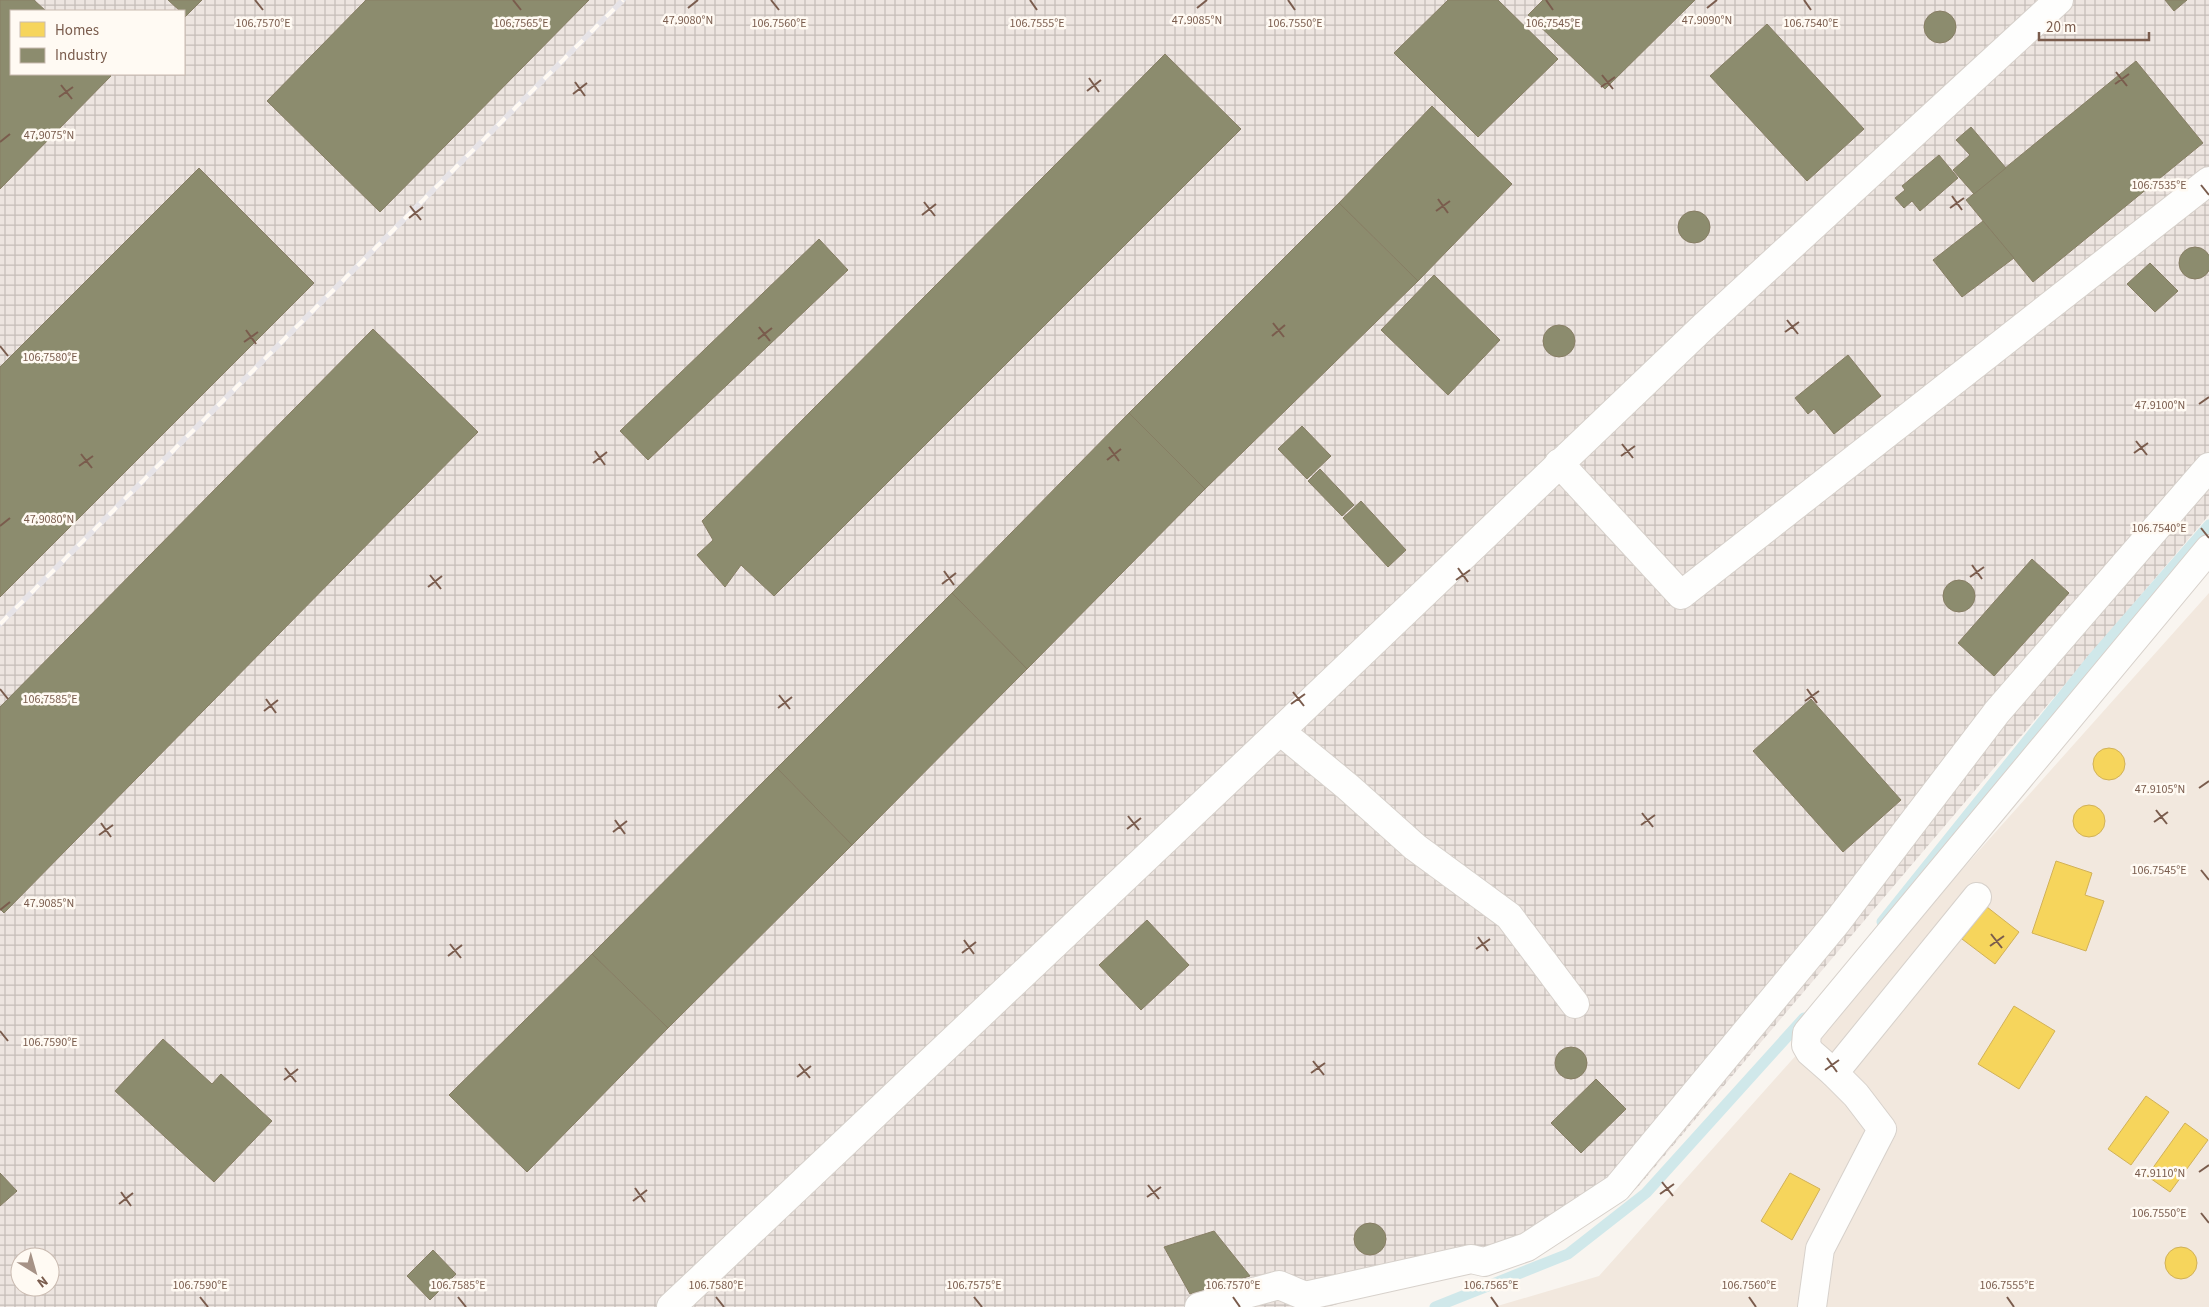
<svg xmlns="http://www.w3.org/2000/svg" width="2209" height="1307" font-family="'Source Sans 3',sans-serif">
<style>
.residential{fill:#f2e8de}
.industrial{fill:url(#industrial-grid);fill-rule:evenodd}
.homes{fill:#f6d55c;stroke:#d1b158}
.industry{fill:#8c8c6e;stroke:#877e64}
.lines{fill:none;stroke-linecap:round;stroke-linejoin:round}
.stream{stroke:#d0e8ea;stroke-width:11}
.minor-casing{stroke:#d7d1cb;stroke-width:30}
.minor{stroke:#fefefd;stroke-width:28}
.rail-casing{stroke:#e6e3e7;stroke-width:5.5}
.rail{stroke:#fffaf3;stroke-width:4;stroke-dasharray:11;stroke-linecap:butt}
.ticks{fill:none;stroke:#7a5c4d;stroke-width:2}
.ticks-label{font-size:12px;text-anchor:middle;fill:#7a5c4d;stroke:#fffaf3;stroke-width:5;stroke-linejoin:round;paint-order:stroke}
</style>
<defs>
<pattern id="industrial-grid" width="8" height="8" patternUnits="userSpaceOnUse" patternTransform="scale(1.25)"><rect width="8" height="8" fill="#ede5e0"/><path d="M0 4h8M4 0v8" fill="none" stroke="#c5bdb8"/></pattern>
</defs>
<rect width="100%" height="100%" fill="#f9f5f0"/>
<!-- residential -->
<polygon class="residential" points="2209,593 2209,1307 1494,1307 1599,1276"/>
<!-- industrial -->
<path class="industrial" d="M0 0H2209V515L1637 1188 1559 1243 1327 1307H0ZM11 11H184V74H11ZM20 1257H50V1287H20Z"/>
<!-- homes -->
<g class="homes">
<circle cx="2109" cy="764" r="16"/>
<circle cx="2089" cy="821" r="16"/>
<polygon points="2056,861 2092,873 2085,895 2104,901 2086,951 2032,933"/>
<polygon points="1987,907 2019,932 1995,964 1962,939"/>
<polygon points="2014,1006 2055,1031 2019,1089 1978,1064"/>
<polygon points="2146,1096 2169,1112 2131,1165 2108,1149"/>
<polygon points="2185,1123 2208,1140 2170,1192 2147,1176"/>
<polygon points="1790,1173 1820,1189 1792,1240 1761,1221"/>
<circle cx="2181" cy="1263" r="16"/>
</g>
<!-- industry -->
<g class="industry">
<polygon points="0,0 34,0 46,11 11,11 11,74 109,74 111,76 0,189"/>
<polygon points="168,0 202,0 185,17 184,11 180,11"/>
<polygon points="366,0 589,0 380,212 267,101"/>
<polygon points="1448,0 1498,0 1558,59 1478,137 1394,53"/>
<polygon points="1543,0 1695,0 1605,89 1528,15"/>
<polygon points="2165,0 2187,0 2174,11"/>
<circle cx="1940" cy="27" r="16"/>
<polygon points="1767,24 1864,129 1807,181 1710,76"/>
<polygon points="1165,54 1241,129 774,596 741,565 725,587 697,555 713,540 702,521"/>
<polygon points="2136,61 2203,143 2033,282 1966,200"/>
<polygon points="1432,106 1512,184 1418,281 1339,203"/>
<polygon points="1971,127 2006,168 1974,194 1953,170 1970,155 1956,140"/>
<polygon points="1939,155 1958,178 1920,211 1912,201 1904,208 1895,198 1905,190 1902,186"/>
<polygon points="199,168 314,283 0,597 0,367"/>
<polygon points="1339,203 1418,281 1205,489 1129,413"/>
<circle cx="1694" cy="227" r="16"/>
<polygon points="1983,221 2014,258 1962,297 1933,260"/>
<polygon points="819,239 848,270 648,460 620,431"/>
<circle cx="2195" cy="263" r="16"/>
<polygon points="2150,263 2178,291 2155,312 2127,284"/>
<polygon points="1434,275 1500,340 1448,395 1381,330"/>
<circle cx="1559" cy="341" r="16"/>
<polygon points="373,329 478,432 4,913 0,909 0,707"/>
<polygon points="1848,355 1881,396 1834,434 1814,409 1808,414 1795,398"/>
<polygon points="1129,413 1205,489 1027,669 952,593"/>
<polygon points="1302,426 1331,456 1307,479 1278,449"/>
<polygon points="1320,469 1354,505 1342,516 1308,481"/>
<polygon points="1361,501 1406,550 1388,567 1343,518"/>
<polygon points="2032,559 2069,593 1994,676 1958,643"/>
<circle cx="1959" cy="596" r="16"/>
<polygon points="952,593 1027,669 852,845 777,768"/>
<polygon points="1811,699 1901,800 1843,852 1753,751"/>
<polygon points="777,768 852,845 668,1028 592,954"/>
<polygon points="1147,920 1189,965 1141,1010 1099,965"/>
<polygon points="592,954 668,1028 527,1172 449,1095"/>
<polygon points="163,1039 212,1084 221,1074 272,1121 214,1182 115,1091"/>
<circle cx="1571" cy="1063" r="16"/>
<polygon points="1596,1079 1626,1109 1581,1153 1551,1123"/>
<polygon points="0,1173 17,1191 0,1206"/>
<circle cx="1370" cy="1239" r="16"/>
<polygon points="1214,1231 1250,1276 1190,1294 1164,1247"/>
<polygon points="433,1250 456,1274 430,1300 407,1276"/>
</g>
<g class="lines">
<!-- stream -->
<g class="stream">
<polyline points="1882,922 2094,657 2209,525"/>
<polyline points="1435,1307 1568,1254 1646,1193 1804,1018"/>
</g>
<defs>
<g id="minor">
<polyline points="1559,463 1681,595 2209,181"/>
<polyline points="1280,731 1348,787 1415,847 1509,916 1575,1004"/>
<polyline points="1834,1073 1810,1052 1806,1045 1807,1033 2209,549"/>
<polyline points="671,1307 1280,731 1702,328 2059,0"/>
<polyline points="1199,1307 1279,1285 1305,1296 1471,1259 1484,1262 1527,1247 1617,1188 1837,922 1997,712 2209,467"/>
<polyline points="1812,1307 1820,1249 1882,1129 1856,1095 1834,1073 1977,897"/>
</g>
</defs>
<!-- minor casing -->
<use href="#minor" class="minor-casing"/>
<!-- minor -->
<use href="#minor" class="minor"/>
<defs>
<polyline id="rail" points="0,624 623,0"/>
</defs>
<!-- rail casing -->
<use href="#rail" class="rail-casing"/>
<!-- rail -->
<use href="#rail" class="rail"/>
</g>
<!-- ticks -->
<path class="ticks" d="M255 0 263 10M513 0 521 10M771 0 779 10M1030 0 1037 10M1288 0 1295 10M1546 0 1553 10M1804 0 1811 10M688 8 698 0M1197 8 1207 0M1707 8 1717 0M2116 72 2127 86M1602 75 1613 89M1089 78 1099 92M575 82 585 96M2115 84 2129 74M61 85 72 99M1601 87 1615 77M1087 91 1101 80M573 94 587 83M59 97 73 87M0 142 10 134M2201 185 2209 195M1952 196 1962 210M1438 199 1448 213M924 202 935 216M410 206 421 220M1950 208 1964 198M1436 211 1450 201M922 215 936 204M409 218 423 207M1787 320 1798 334M1273 323 1284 337M759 327 770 341M246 330 256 344M1785 332 1799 322M1272 336 1285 325M758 339 772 328M244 342 258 332M0 346 8 356M2199 404 2209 397M2136 441 2147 455M1622 444 1633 458M1109 447 1119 461M595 451 605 465M2134 453 2148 443M81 454 92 468M1621 456 1635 446M1107 460 1121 449M593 463 607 452M79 466 93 456M0 526 10 518M2201 528 2209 538M1972 565 1982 579M1458 568 1468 582M944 571 954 585M430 575 441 589M1970 577 1984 567M1456 580 1470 570M942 584 956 573M428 587 442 576M0 689 8 699M1807 689 1817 703M1293 692 1304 706M779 695 790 709M266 699 276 713M1805 701 1819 691M1291 704 1305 694M778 708 792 697M264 711 278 700M2199 788 2209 781M2156 810 2167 824M1642 813 1653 827M1128 816 1139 830M615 820 625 834M2154 822 2168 812M101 823 111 837M1641 825 1655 815M1127 829 1141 818M613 832 627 821M99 835 113 825M2201 870 2209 880M0 910 10 902M1991 934 2002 948M1478 937 1488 951M964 940 974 954M450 944 461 958M1990 946 2004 936M1476 949 1490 939M962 953 976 942M448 956 462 945M0 1031 8 1041M1827 1058 1837 1072M1313 1061 1324 1075M799 1064 810 1078M285 1068 296 1082M1825 1070 1839 1060M1311 1073 1325 1063M797 1077 811 1066M284 1080 298 1069M2199 1172 2209 1165M1662 1182 1673 1196M1148 1185 1159 1199M635 1188 645 1202M121 1192 131 1206M1660 1194 1674 1184M1147 1197 1161 1187M633 1201 647 1190M119 1204 133 1193M2201 1213 2209 1223M200 1297 208 1307M458 1297 466 1307M716 1297 724 1307M974 1297 982 1307M1233 1297 1240 1307M1491 1297 1498 1307M1749 1297 1756 1307M2007 1297 2014 1307"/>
<g class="ticks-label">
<text x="688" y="24">47.9080°N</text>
<text x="1197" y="24">47.9085°N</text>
<text x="1707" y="24">47.9090°N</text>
<text x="263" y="27">106.7570°E</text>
<text x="521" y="27">106.7565°E</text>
<text x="779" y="27">106.7560°E</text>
<text x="1037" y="27">106.7555°E</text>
<text x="1553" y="27">106.7545°E</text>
<text x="1811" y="27">106.7540°E</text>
<text x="1295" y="27">106.7550°E</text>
<text x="49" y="139">47.9075°N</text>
<text x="2159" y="189">106.7535°E</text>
<text x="50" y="361">106.7580°E</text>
<text x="2160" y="409">47.9100°N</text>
<text x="49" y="523">47.9080°N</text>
<text x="2159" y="532">106.7540°E</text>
<text x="50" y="703">106.7585°E</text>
<text x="2160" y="793">47.9105°N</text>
<text x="2159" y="874">106.7545°E</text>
<text x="49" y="907">47.9085°N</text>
<text x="50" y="1046">106.7590°E</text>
<text x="2160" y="1177">47.9110°N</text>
<text x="2159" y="1217">106.7550°E</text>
<text x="200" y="1289">106.7590°E</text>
<text x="458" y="1289">106.7585°E</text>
<text x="716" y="1289">106.7580°E</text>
<text x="974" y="1289">106.7575°E</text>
<text x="1233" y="1289">106.7570°E</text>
<text x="1491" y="1289">106.7565°E</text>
<text x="1749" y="1289">106.7560°E</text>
<text x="2007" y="1289">106.7555°E</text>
</g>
<!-- legend -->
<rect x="10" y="10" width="175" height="65" fill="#fffaf3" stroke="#cabbb1"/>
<rect x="20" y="22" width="25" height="15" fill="#f6d55c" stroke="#cabbb1"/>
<text x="55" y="35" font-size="15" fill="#7a5c4d">Homes</text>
<rect x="20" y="48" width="25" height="15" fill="#8c8c6e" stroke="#cabbb1"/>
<text x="55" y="60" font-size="15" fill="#7a5c4d">Industry</text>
<!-- north arrow -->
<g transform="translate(35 1272) rotate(143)"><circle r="24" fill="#fffaf3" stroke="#cabbb1"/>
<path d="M0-4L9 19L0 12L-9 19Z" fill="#a69286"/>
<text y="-8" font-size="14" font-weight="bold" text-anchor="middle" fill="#7a5c4d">N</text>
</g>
<!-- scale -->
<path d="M2039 32v8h110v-8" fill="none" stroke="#7a5c4d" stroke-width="2.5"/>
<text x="2046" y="32" font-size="15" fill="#7a5c4d" stroke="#fffaf3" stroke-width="4" paint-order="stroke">20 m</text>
</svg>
